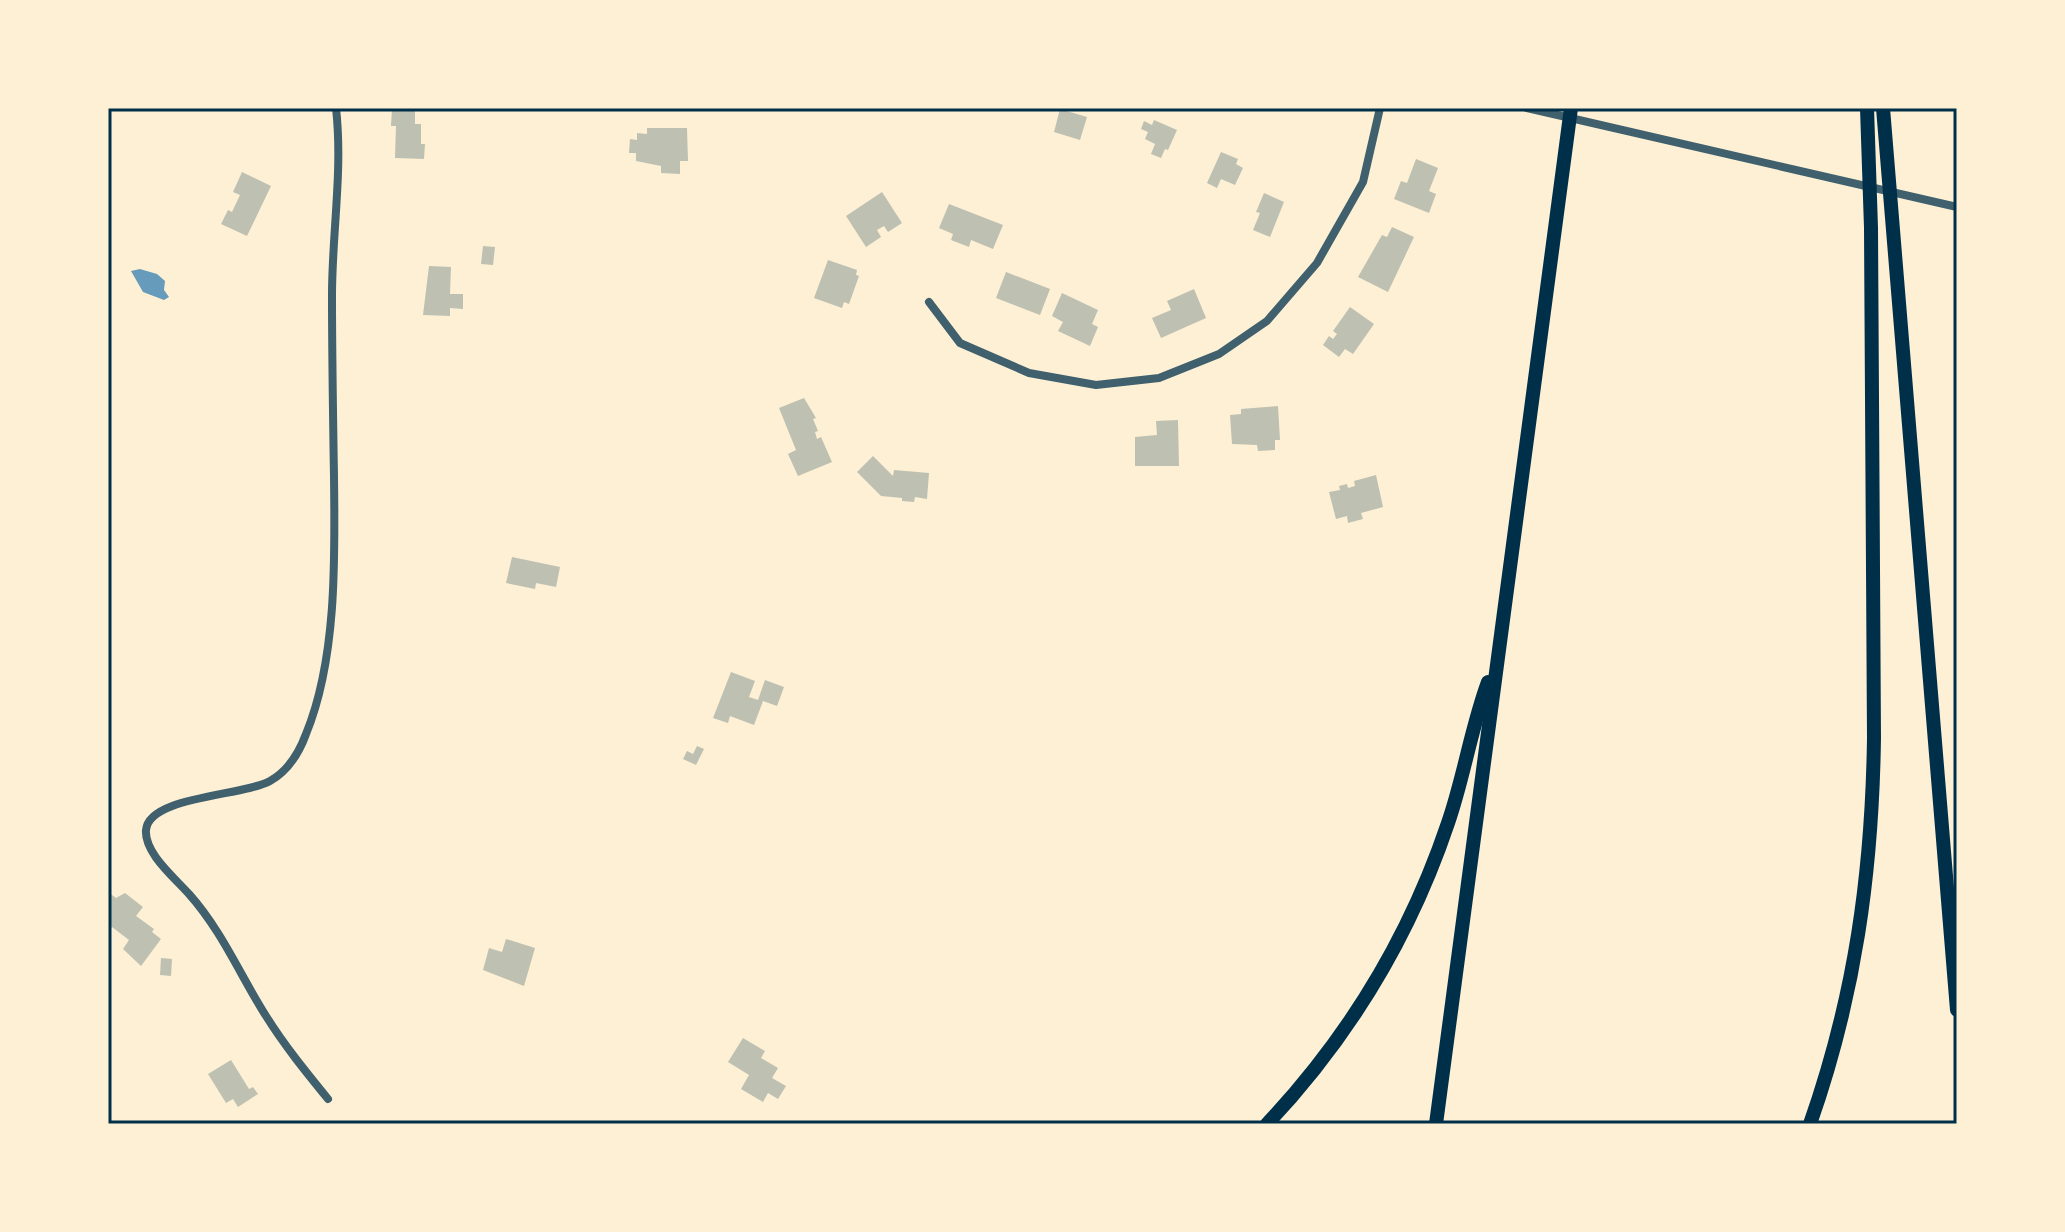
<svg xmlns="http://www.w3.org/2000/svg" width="2065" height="1232" font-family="'Titillium Web',sans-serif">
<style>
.water{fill:#669bbc}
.building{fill:#bec0b2}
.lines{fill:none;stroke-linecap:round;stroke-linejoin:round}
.minor{stroke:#3f606c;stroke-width:8}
.motorway{stroke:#003049;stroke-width:14}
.neatline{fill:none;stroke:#003049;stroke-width:3}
</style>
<rect width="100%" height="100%" fill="#fdf0d5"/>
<!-- water -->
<polygon class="water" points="140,269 157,274 165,281 164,290 169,297 164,300 143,292 131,271"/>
<!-- building -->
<g class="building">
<polygon points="392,108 415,108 415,124 421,124 421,144 425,144 424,159 395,158 396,126 391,126"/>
<polygon points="1060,109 1087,117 1080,140 1054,132"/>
<polygon points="1154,120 1177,130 1168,150 1165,149 1161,158 1151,154 1155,144 1145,139 1148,132 1141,129 1144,121 1152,125"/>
<polygon points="647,128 687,128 688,161 680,161 680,174 661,173 661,166 636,161 636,153 629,153 630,139 637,140 637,133 647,134"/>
<polygon points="1221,152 1238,159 1236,164 1243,168 1235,185 1221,179 1217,188 1207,183"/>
<polygon points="1416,159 1438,168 1429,191 1436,194 1429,213 1394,199 1401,181 1407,183"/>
<polygon points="242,172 271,186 247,236 221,224 228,210 232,212 240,195 233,192"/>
<polygon points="882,192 902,223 888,232 884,226 877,230 881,237 866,247 846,216"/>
<polygon points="1264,193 1284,202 1270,237 1253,230 1260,213 1256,212"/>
<polygon points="949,204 1003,225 993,249 971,240 969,247 951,240 953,234 939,228"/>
<polygon points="1392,227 1414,237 1388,292 1358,277 1382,235 1387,237"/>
<polygon points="483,246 495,247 493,265 481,264"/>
<polygon points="828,260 857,270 856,275 859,276 849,304 844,302 842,308 814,298"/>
<polygon points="429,266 451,267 450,294 463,294 463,309 450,308 450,316 423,315"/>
<polygon points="1006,272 1050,289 1040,315 996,298"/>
<polygon points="1194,289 1206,318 1161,338 1152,318 1171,310 1167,301"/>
<polygon points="1062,293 1098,310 1092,324 1098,327 1090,346 1058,331 1063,322 1052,316"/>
<polygon points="1350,307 1374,324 1353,354 1345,349 1339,357 1323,345 1329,336 1333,339 1337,334 1333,331"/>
<polygon points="804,398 816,418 813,419 818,431 815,432 817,439 821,437 832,462 798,476 788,454 796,450 779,408"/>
<polygon points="1278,406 1280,440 1275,440 1275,450 1258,451 1257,445 1232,444 1230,415 1241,414 1241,409"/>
<polygon points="1178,420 1179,466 1135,466 1135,437 1157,435 1156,421"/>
<polygon points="873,456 893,476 894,470 929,473 927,499 915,497 914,502 902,501 902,498 881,496 857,472"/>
<polygon points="1376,475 1383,507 1361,513 1363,519 1348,523 1347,516 1336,519 1329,492 1340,490 1339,486 1347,484 1348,488 1355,486 1354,481"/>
<polygon points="512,557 560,567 556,587 536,583 535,589 506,583"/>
<polygon points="731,672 755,681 749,697 758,700 765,680 784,687 777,706 763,701 754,725 730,716 728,723 713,718"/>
<polygon points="697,746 704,749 696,765 683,759 687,751 693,754"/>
<polygon points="108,892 116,898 125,893 143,907 136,916 154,929 152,932 161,939 141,966 123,949 129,940 112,927 108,931"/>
<polygon points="506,939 535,948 524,986 483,970 489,948 502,952"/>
<polygon points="161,958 172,959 171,976 160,975"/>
<polygon points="743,1038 765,1051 761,1058 778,1068 772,1078 786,1086 778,1099 768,1093 763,1102 741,1089 749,1075 728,1062"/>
<polygon points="231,1060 249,1089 253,1087 258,1094 238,1107 233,1099 226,1103 208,1074"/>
</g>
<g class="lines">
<!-- minor -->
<g class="minor">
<polyline points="1527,108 1957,207"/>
<polyline points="929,302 960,343 1029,373 1096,385 1159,378 1219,354 1267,321 1317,263 1363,182 1380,108"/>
<path d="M328 1099C306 1072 284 1045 266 1016 240 975 222 931 189 894 175 878 144 853 146 830 149 796 243 796 270 781 288 771 299 753 306 734 337 659 335 557 334 477 333 416 332 356 332 295 332 233 343 170 336 108"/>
</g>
<!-- motorway -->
<g class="motorway">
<polyline points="1883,108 1957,1010"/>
<path d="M1267 1124C1349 1037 1410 936 1448 823 1464 777 1471 728 1488 682"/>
<polyline points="1436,1124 1571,108"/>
<path d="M1810 1124C1855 996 1872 874 1874 738L1871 228 1867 108"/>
</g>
</g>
<!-- border -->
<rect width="2065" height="1232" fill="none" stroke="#fdf0d5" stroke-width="220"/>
<rect x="110" y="110" width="1845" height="1012" class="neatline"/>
</svg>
